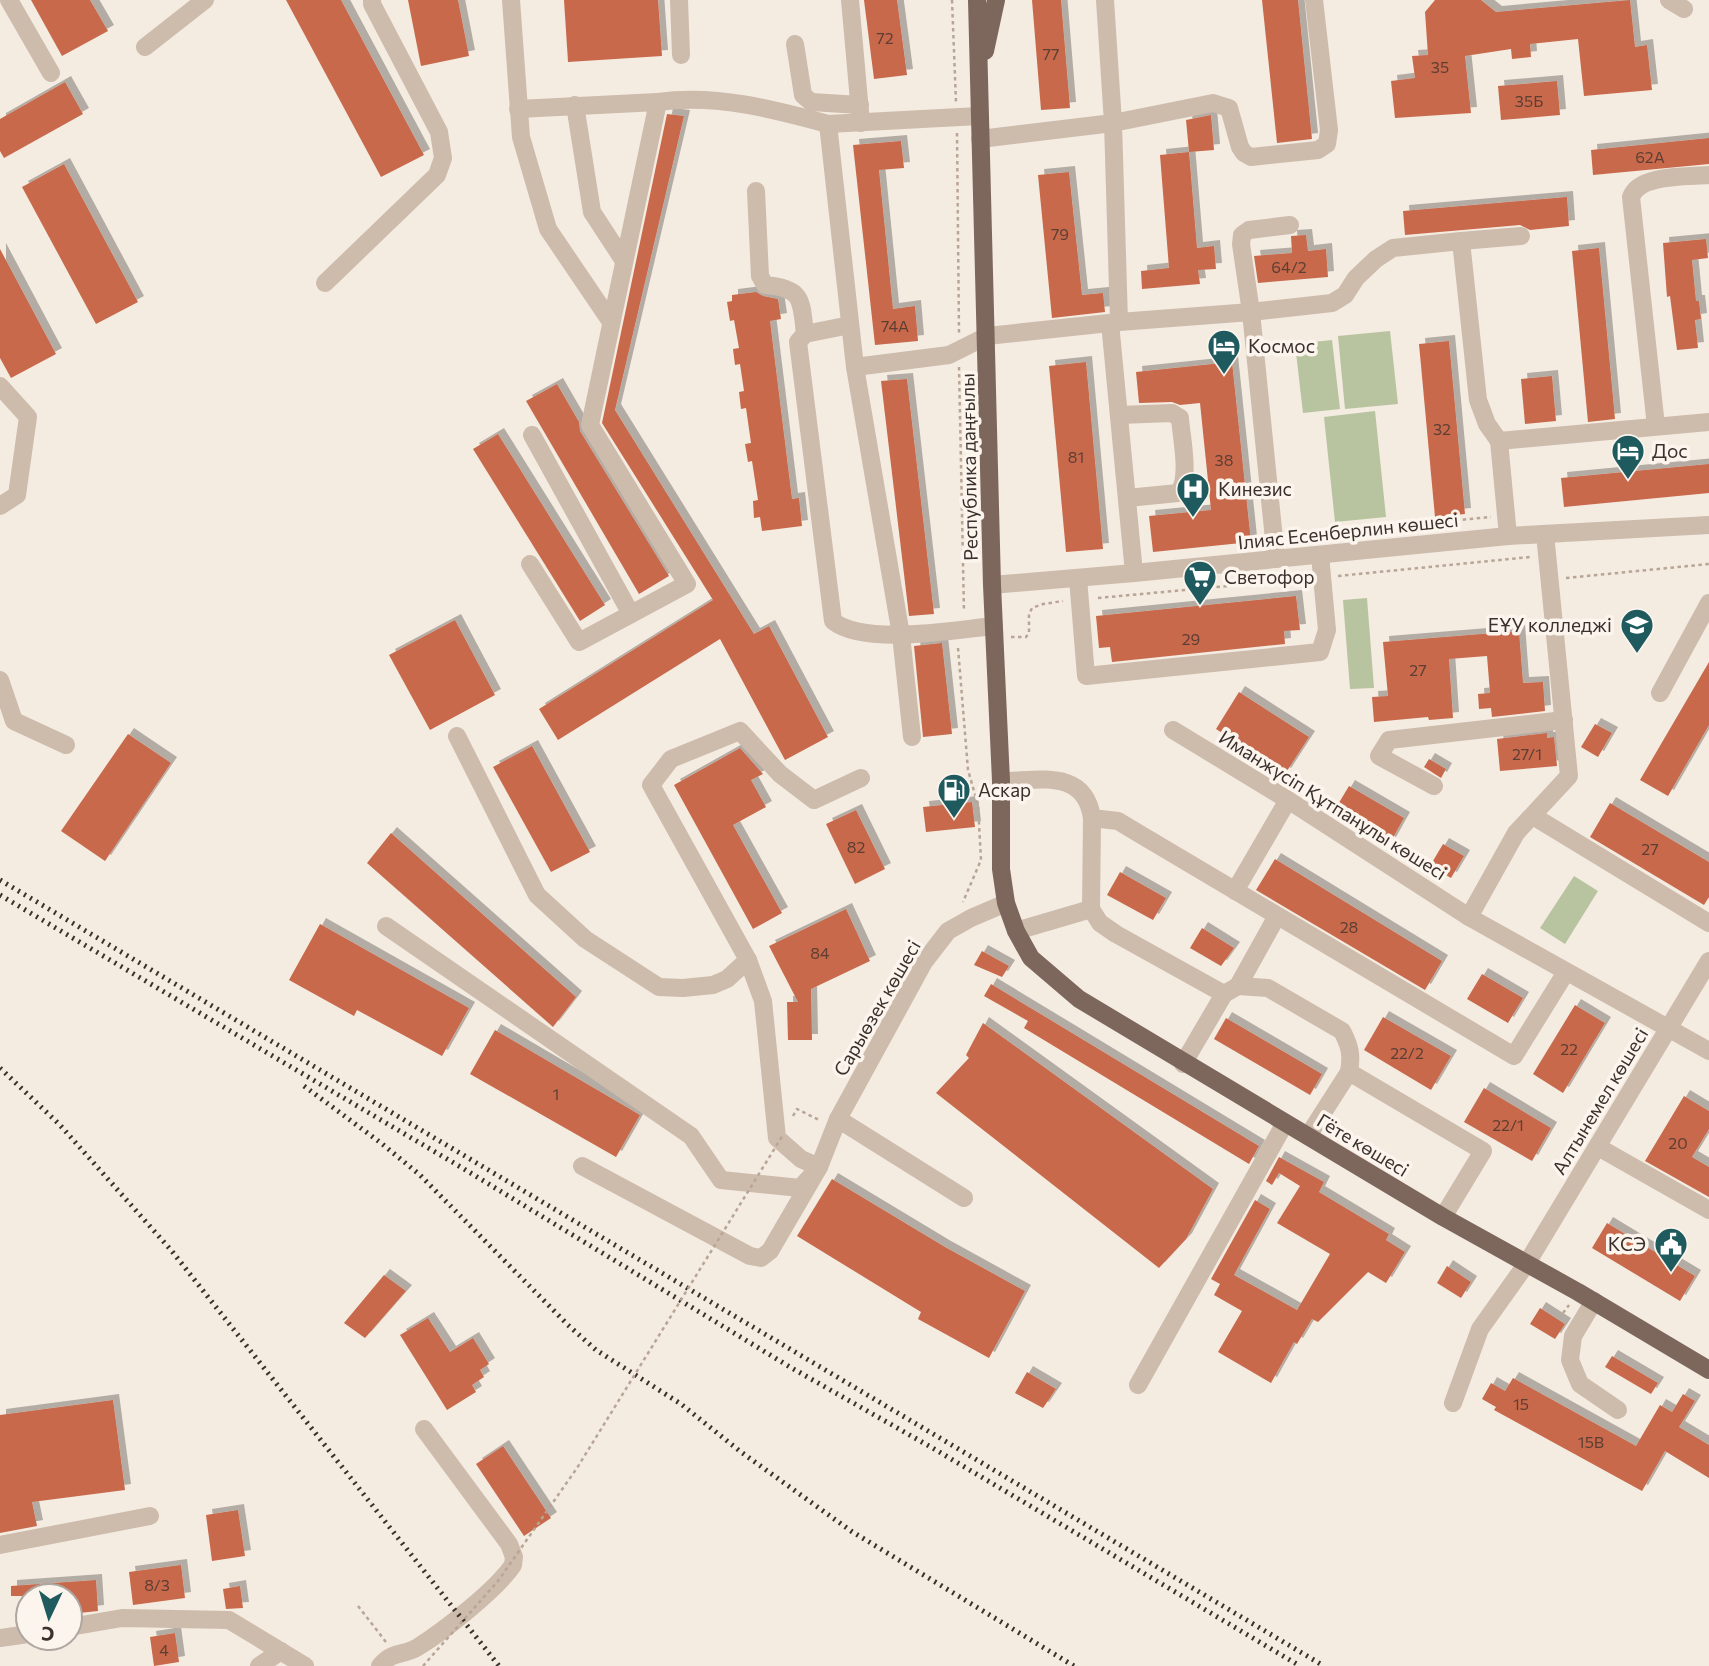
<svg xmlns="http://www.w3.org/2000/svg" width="1709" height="1666" font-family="Commissioner,sans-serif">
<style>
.green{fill:#b8c4a0}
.building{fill:#c8694b;filter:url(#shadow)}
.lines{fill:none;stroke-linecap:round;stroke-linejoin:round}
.path{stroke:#b9a596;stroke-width:2.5;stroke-dasharray:3.5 3.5;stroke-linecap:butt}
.minor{stroke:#cdbbac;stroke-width:18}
.major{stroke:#7d675c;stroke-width:18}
.rail{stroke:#3b302b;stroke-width:5;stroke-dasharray:2 5;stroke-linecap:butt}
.path-bridge{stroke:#b9a596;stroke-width:2.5;stroke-dasharray:3.5 3.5;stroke-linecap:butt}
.labels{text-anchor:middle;stroke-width:7;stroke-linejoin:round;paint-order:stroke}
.number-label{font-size:16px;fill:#5e3e33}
.poi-label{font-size:19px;fill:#3b302b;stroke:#fbf5ee;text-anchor:start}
.street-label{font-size:19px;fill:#3b302b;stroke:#fbf5ee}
</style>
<defs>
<filter id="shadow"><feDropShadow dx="6" dy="-6" stdDeviation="0" flood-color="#0004"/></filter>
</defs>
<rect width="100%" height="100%" fill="#f4ebe1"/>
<!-- green -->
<g class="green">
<polygon points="1390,331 1398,404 1345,409 1338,336"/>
<polygon points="1332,340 1340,409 1303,413 1295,344"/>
<polygon points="1375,411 1386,517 1335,522 1324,417"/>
<polygon points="1367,598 1374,688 1350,689 1343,600"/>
<polygon points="1574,876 1598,891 1565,944 1540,928"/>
</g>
<!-- building -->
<g class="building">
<polygon points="31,0 90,0 108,31 62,56"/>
<polygon points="286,0 341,0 424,155 381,177"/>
<polygon points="408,0 458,0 469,56 421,66"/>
<polygon points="564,0 658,0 662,56 568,62"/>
<polygon points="864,0 897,0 907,75 874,79"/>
<polygon points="1032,0 1061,0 1070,108 1041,110"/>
<polygon points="1262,0 1298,0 1312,139 1277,143"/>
<polygon points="1435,0 1481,0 1496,12 1630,0 1635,47 1647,45 1652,90 1584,96 1578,39 1530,44 1531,57 1512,59 1511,49 1465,56 1471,113 1395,118 1391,81 1415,78 1412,56 1428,55 1425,12"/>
<polygon points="1557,81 1560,115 1501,120 1498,86"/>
<polygon points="65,82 83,114 4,158 0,151 0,119"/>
<polygon points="667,114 684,116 615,410 754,634 769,626 828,737 785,760 720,639 558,740 539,709 713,600 602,423"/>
<polygon points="1211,115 1214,150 1189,152 1186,120"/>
<polygon points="1709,138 1709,164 1593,175 1591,150"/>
<polygon points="901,141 904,168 879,170 893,309 915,306 918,341 875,345 853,145"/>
<polygon points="1189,152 1197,248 1214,246 1216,269 1198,270 1200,284 1142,289 1141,271 1169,268 1160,155"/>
<polygon points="64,164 138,302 96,324 22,187"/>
<polygon points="1069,172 1082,295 1103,293 1105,312 1052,318 1038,175"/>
<polygon points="1567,197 1569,226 1530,230 1520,225 1405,235 1403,211"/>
<polygon points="1306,235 1308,251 1326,249 1328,277 1258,283 1254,256 1292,253 1291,236"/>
<polygon points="1706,239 1708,258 1692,260 1696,301 1699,301 1701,319 1695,320 1698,348 1677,350 1670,296 1667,297 1663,243"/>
<polygon points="1599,248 1615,419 1588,422 1572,251"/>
<polygon points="0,249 56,354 11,378 0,358"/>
<polygon points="756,292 763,296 778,299 781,319 770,321 792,499 799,498 802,526 762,531 760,517 754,518 753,501 758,500 752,461 748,462 745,444 751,443 746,408 741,409 739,392 744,391 740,364 735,365 733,349 739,348 734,320 730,321 727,302 732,301 732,295"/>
<polygon points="1449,341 1465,514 1435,517 1419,344"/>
<polygon points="1086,362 1103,549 1066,552 1049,366"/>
<polygon points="1232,362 1251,542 1153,552 1149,516 1211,510 1200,403 1180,405 1172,402 1139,403 1136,372"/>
<polygon points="1552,376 1556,421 1525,424 1521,379"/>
<polygon points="907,379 934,614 909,616 881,381"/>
<polygon points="557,384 579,422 580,431 669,576 639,594 526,401"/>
<polygon points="498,434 605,605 580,621 473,449"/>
<polygon points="1709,464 1709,493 1564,507 1561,478"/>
<polygon points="1296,596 1300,630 1284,631 1285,644 1112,662 1110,647 1099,648 1096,616"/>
<polygon points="455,620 495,695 430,730 389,655"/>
<polygon points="1519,631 1523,683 1543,682 1545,711 1492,717 1491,708 1479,709 1478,694 1490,693 1487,656 1449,659 1453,718 1429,720 1428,717 1374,722 1372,697 1388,696 1383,642"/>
<polygon points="942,643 952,734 923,737 914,646"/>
<polygon points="1709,662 1709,725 1668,796 1640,780"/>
<polygon points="1239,692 1309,737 1285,774 1216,729"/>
<polygon points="1595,724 1612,733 1598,757 1581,747"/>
<polygon points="1547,733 1547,738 1554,737 1557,766 1500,771 1497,739"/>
<polygon points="128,734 171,763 105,861 61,831"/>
<polygon points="532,746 590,852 551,872 493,767"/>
<polygon points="740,748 763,774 751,780 766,807 733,825 782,913 753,929 674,785"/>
<polygon points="1429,759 1446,769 1441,778 1424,767"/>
<polygon points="1349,786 1404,818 1390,843 1334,811"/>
<polygon points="972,802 975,827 926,832 923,807"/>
<polygon points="1610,803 1709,862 1709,897 1704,905 1590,837"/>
<polygon points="856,810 885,869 855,884 826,824"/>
<polygon points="391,833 576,997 553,1027 367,863"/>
<polygon points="1443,844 1464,856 1451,878 1430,866"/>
<polygon points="1275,859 1442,961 1425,990 1256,890"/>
<polygon points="1120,872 1166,898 1153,920 1107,895"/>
<polygon points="846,909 870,961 811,989 812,1040 788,1040 787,1002 798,1002 769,946"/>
<polygon points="320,924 469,1008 442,1056 357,1010 354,1016 289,980"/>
<polygon points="1202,928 1234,948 1221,966 1190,948"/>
<polygon points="982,951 1009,966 1002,977 974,965"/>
<polygon points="1482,974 1523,998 1508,1023 1467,999"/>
<polygon points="991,984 1259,1146 1249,1164 1024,1028 1028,1021 984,996"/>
<polygon points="1575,1005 1605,1023 1563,1093 1533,1074"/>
<polygon points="1383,1017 1451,1056 1431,1090 1364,1050"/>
<polygon points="1226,1018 1322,1074 1310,1095 1214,1039"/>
<polygon points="983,1023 1213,1189 1186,1239 1159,1268 936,1093 969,1058 966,1055"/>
<polygon points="495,1030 640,1115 616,1157 470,1074"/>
<polygon points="1484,1088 1551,1128 1532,1161 1464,1122"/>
<polygon points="1684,1096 1709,1111 1709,1129 1692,1157 1709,1167 1709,1197 1645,1161"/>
<polygon points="1279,1157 1324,1182 1319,1192 1389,1234 1386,1240 1405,1252 1386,1283 1368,1272 1318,1322 1312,1319 1297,1344 1294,1342 1271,1383 1218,1352 1242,1311 1214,1295 1220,1284 1211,1279 1255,1200 1270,1209 1234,1275 1297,1310 1330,1254 1277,1223 1300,1186 1279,1173 1272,1185 1266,1181"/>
<polygon points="832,1179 945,1247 1025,1291 989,1358 918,1319 921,1312 797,1236"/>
<polygon points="1607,1223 1695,1276 1680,1301 1592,1248"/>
<polygon points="1447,1266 1471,1282 1461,1298 1437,1283"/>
<polygon points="384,1275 406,1291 365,1338 344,1323"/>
<polygon points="1540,1308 1565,1324 1555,1339 1530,1324"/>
<polygon points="428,1318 450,1352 473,1338 489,1364 480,1370 484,1377 472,1385 476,1392 447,1410 400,1335"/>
<polygon points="1612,1356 1658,1383 1651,1394 1605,1367"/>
<polygon points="1027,1372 1056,1389 1043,1408 1015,1393"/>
<polygon points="1513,1378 1636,1446 1660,1405 1672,1412 1683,1394 1695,1401 1679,1427 1709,1445 1709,1478 1665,1451 1642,1491 1494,1410 1496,1407 1482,1399 1491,1383 1505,1391"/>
<polygon points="113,1400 125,1490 32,1502 37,1526 0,1533 0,1415"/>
<polygon points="503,1446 551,1518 524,1536 476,1464"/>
<polygon points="238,1510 245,1556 212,1561 206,1515"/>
<polygon points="181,1565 185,1598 133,1605 129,1572"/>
<polygon points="96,1580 98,1611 70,1614 70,1596 11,1596 11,1586"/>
<polygon points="240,1586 243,1608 226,1609 223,1589"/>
<polygon points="175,1633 179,1662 154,1666 150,1637"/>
</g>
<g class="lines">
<!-- path -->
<g class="path">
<polyline points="952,0 956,102"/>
<polyline points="957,133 959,333"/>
<polyline points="959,367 964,612"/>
<polyline points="1406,531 1406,525 1491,517"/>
<polyline points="1291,534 1406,525"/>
<polyline points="1338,576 1530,557"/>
<polyline points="1566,578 1709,564"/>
<polyline points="1098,598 1304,579"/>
<polyline points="1011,637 1026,637 1029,633 1029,614 1032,608 1043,604 1063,601"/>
<polyline points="958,648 968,770 978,805 981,860 963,902"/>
<polyline points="793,1116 797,1109 819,1120"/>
<polyline points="1563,1313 1569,1305"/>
<polyline points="358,1606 386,1642"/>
</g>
<!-- minor -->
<g class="minor">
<polyline points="9,0 51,73"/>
<polyline points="511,0 521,137 548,229 611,322"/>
<polyline points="679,0 681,55"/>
<polyline points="850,0 861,123"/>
<polyline points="1669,0 1684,9"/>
<polyline points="795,44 803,95 811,102 860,105"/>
<polyline points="145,47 205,0"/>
<polyline points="575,105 592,212 624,261"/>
<polyline points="518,109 658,102"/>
<polyline points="980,139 1113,123 1105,0"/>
<path d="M756 191 760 276 765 285C804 288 801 301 805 334"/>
<polyline points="1290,225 1249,230 1242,235 1241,244 1251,312 1332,303 1345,295 1356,278 1376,259 1393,248 1461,241 1478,400 1487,424 1499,441 1508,536"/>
<polyline points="1461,241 1521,236"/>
<polyline points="325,283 437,175 443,158 439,132 372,4 372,0"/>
<polyline points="1119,322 1251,312 1276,559"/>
<polyline points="1110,323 1134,573"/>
<path d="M850 325 805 334 798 342 833 621C864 646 954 630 994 626"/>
<polyline points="855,367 949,355 987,336 1119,322 1113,123 1213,103 1229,108 1240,147 1244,153 1251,157 1318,150 1327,144 1329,130 1314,0"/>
<polyline points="0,386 28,417 17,495 0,506"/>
<path d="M1119 415 1172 413 1180 418C1181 436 1191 479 1178 493L1127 498"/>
<path d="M1656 426 1631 197C1639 174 1687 177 1709 175"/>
<polyline points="532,435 631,614"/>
<polyline points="1499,441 1709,422"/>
<path d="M530 564 579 642 687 584 590 425 658 102C716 94 773 109 828 124"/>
<polyline points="1078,578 1086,676 1320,652 1327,630 1320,555"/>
<polyline points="992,585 1134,573 1508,536 1709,525"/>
<polyline points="0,680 14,721 66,745"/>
<polyline points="1660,693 1709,603"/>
<polyline points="1173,730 1288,800 1469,917 1709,1051"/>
<polyline points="457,736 537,895 585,939 659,987 683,988 713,985 727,979 748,960"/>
<polyline points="912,737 901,635 855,367 828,124 979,116"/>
<path d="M1001 781C1039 781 1085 768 1092 818L1118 821 1138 833 1514 1056 1566 972"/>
<polyline points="1434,786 1379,756 1389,740 1564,720"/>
<polyline points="1533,816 1709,923"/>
<polyline points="1235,891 1288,800"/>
<polyline points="1091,909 1092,818"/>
<polyline points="1469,917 1516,833 1569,776 1545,534"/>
<polyline points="386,926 691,1136 721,1180 800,1188 812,1175"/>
<path d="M1016 931 1091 909 1100 923 1116 934 1224 994 1238 986 1268 988 1342 1031C1350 1046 1352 1055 1349 1072L1483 1151 1443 1217"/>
<polyline points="1238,986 1277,916"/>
<polyline points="1183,1064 1224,994"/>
<polyline points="838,1119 964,1198"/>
<polyline points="1308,1136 1349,1072"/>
<polyline points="1598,1147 1709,1210"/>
<polyline points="582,1166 750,1256 761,1258 770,1251 819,1167 838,1119 924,962 948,931 971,918 1006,903"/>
<polyline points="819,1167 801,1159 777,1138 763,1001 748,960 651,785 671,759 740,731 780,774 814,800 861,778"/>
<polyline points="1594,1301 1573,1336 1570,1360 1580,1384 1618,1410"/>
<polyline points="1138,1385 1285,1123"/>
<polyline points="1453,1403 1480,1329 1527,1263 1709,961"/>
<polyline points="0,1545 150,1516"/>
<polyline points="70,1627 122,1618 229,1620 305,1666"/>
<polyline points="0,1638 28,1634"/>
<polyline points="259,1666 281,1651"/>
<path d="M380 1666C393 1650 404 1656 418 1647 444 1631 497 1589 513 1565L514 1557 509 1544 424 1429"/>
</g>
<!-- major -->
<g class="major">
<polyline points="977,0 992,585 1001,781 1001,869 1006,903 1016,931 1031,958 1079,999 1443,1217 1578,1292 1709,1370"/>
<polyline points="985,51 996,0"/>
</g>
<!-- rail -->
<g class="rail">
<polyline points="0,880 1324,1666"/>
<polyline points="0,895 464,1169 790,1367 936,1450 1300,1666"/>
<polyline points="0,1068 59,1124 171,1250 499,1666"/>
<polyline points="304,1086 381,1143 420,1175 568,1325 596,1350 681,1404 741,1452 851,1531 1074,1666"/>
</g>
<!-- path-bridge -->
<polyline class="path-bridge" points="423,1666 498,1581 577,1468 783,1135"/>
</g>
<!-- icons -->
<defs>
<symbol id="hotel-pin" viewBox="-11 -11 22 30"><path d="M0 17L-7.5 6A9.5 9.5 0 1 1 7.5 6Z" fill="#1f5a5e" stroke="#fbf5ee"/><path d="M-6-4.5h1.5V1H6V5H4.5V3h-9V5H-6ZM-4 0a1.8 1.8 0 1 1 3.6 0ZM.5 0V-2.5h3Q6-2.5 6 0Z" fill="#fff"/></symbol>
<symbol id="hospital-pin" viewBox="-11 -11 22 30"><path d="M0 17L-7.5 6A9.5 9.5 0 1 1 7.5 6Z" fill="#1f5a5e" stroke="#fbf5ee"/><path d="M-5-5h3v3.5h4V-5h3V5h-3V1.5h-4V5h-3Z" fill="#fff"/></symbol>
<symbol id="supermarket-pin" viewBox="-11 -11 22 30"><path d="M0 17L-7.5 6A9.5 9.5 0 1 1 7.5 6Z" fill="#1f5a5e" stroke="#fbf5ee"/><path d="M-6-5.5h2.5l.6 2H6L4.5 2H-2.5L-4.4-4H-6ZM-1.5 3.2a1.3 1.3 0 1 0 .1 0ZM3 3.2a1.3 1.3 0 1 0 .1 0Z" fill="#fff"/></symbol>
<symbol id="university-pin" viewBox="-11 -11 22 30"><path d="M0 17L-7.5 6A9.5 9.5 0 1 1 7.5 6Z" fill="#1f5a5e" stroke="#fbf5ee"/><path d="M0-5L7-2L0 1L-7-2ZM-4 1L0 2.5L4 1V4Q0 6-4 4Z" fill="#fff"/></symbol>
<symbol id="fuel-pin" viewBox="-11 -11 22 30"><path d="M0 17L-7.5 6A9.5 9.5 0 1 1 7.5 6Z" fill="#1f5a5e" stroke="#fbf5ee"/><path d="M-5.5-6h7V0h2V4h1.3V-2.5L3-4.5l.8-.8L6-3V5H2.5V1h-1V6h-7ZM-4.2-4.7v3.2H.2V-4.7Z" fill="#fff"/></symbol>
<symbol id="civic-pin" viewBox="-11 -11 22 30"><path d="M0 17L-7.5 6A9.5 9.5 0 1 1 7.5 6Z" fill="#1f5a5e" stroke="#fbf5ee"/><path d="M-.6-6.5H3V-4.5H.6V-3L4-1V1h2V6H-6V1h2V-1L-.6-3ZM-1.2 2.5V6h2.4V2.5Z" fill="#fff"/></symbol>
</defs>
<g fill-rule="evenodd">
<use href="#hotel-pin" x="1205" y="327" width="38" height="52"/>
<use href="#hotel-pin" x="1609" y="432" width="38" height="52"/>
<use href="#hospital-pin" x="1174" y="470" width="38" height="52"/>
<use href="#supermarket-pin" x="1181" y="558" width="38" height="52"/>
<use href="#university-pin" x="1618" y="606" width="38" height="52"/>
<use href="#fuel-pin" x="935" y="771" width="38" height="52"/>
<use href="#civic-pin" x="1652" y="1225" width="38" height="52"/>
</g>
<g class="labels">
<!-- number labels -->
<g class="number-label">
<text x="885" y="44">72</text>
<text x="1051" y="60">77</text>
<text x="1440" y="73">35</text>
<text x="1529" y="107">35Б</text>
<text x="1650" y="163">62А</text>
<text x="1060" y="240">79</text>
<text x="1289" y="273">64/2</text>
<text x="895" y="332">74А</text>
<text x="1442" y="435">32</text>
<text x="1076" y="463">81</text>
<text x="1224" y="466">38</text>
<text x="1191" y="645">29</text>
<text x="1418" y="676">27</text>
<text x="1527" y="760">27/1</text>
<text x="856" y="853">82</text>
<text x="1650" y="855">27</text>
<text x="1349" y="933">28</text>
<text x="820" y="959">84</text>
<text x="1569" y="1055">22</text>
<text x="1407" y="1059">22/2</text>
<text x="556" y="1100">1</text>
<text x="1508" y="1131">22/1</text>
<text x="1678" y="1149">20</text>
<text x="1521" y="1410">15</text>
<text x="1591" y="1448">15В</text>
<text x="157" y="1591">8/3</text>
<text x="164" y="1656">4</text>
</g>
<!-- poi labels -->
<g class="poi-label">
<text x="1248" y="353">Космос</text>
<text x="1652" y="458">Дос</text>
<text x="1218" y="496">Кинезис</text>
<text x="1224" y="584">Светофор</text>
<text x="1612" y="632" text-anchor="end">ЕҰУ колледжі</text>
<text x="978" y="797">Аскар</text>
<text x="1646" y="1251" text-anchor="end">КСЭ</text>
</g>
<!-- street labels -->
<g class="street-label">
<text transform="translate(969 467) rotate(-91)" y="7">Республика даңғылы</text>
<text transform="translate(1348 531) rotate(-6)" y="7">Ілияс Есенберлин көшесі</text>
<text transform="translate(1333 805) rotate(32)" y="7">Иманжүсіп Құтпанұлы көшесі</text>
<text transform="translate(877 1008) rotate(-60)" y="7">Сарыөзек көшесі</text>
<text transform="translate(1600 1101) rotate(-59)" y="7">Алтынемел көшесі</text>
<text transform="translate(1363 1145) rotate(31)" y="7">Гёте көшесі</text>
</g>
</g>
<!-- north arrow -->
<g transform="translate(49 1617) rotate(184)"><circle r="33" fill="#fbf5ee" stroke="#aea6a0" stroke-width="2"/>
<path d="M0-5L12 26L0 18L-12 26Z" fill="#1f5a5e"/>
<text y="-10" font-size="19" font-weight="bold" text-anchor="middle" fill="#3b302b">С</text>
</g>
</svg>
